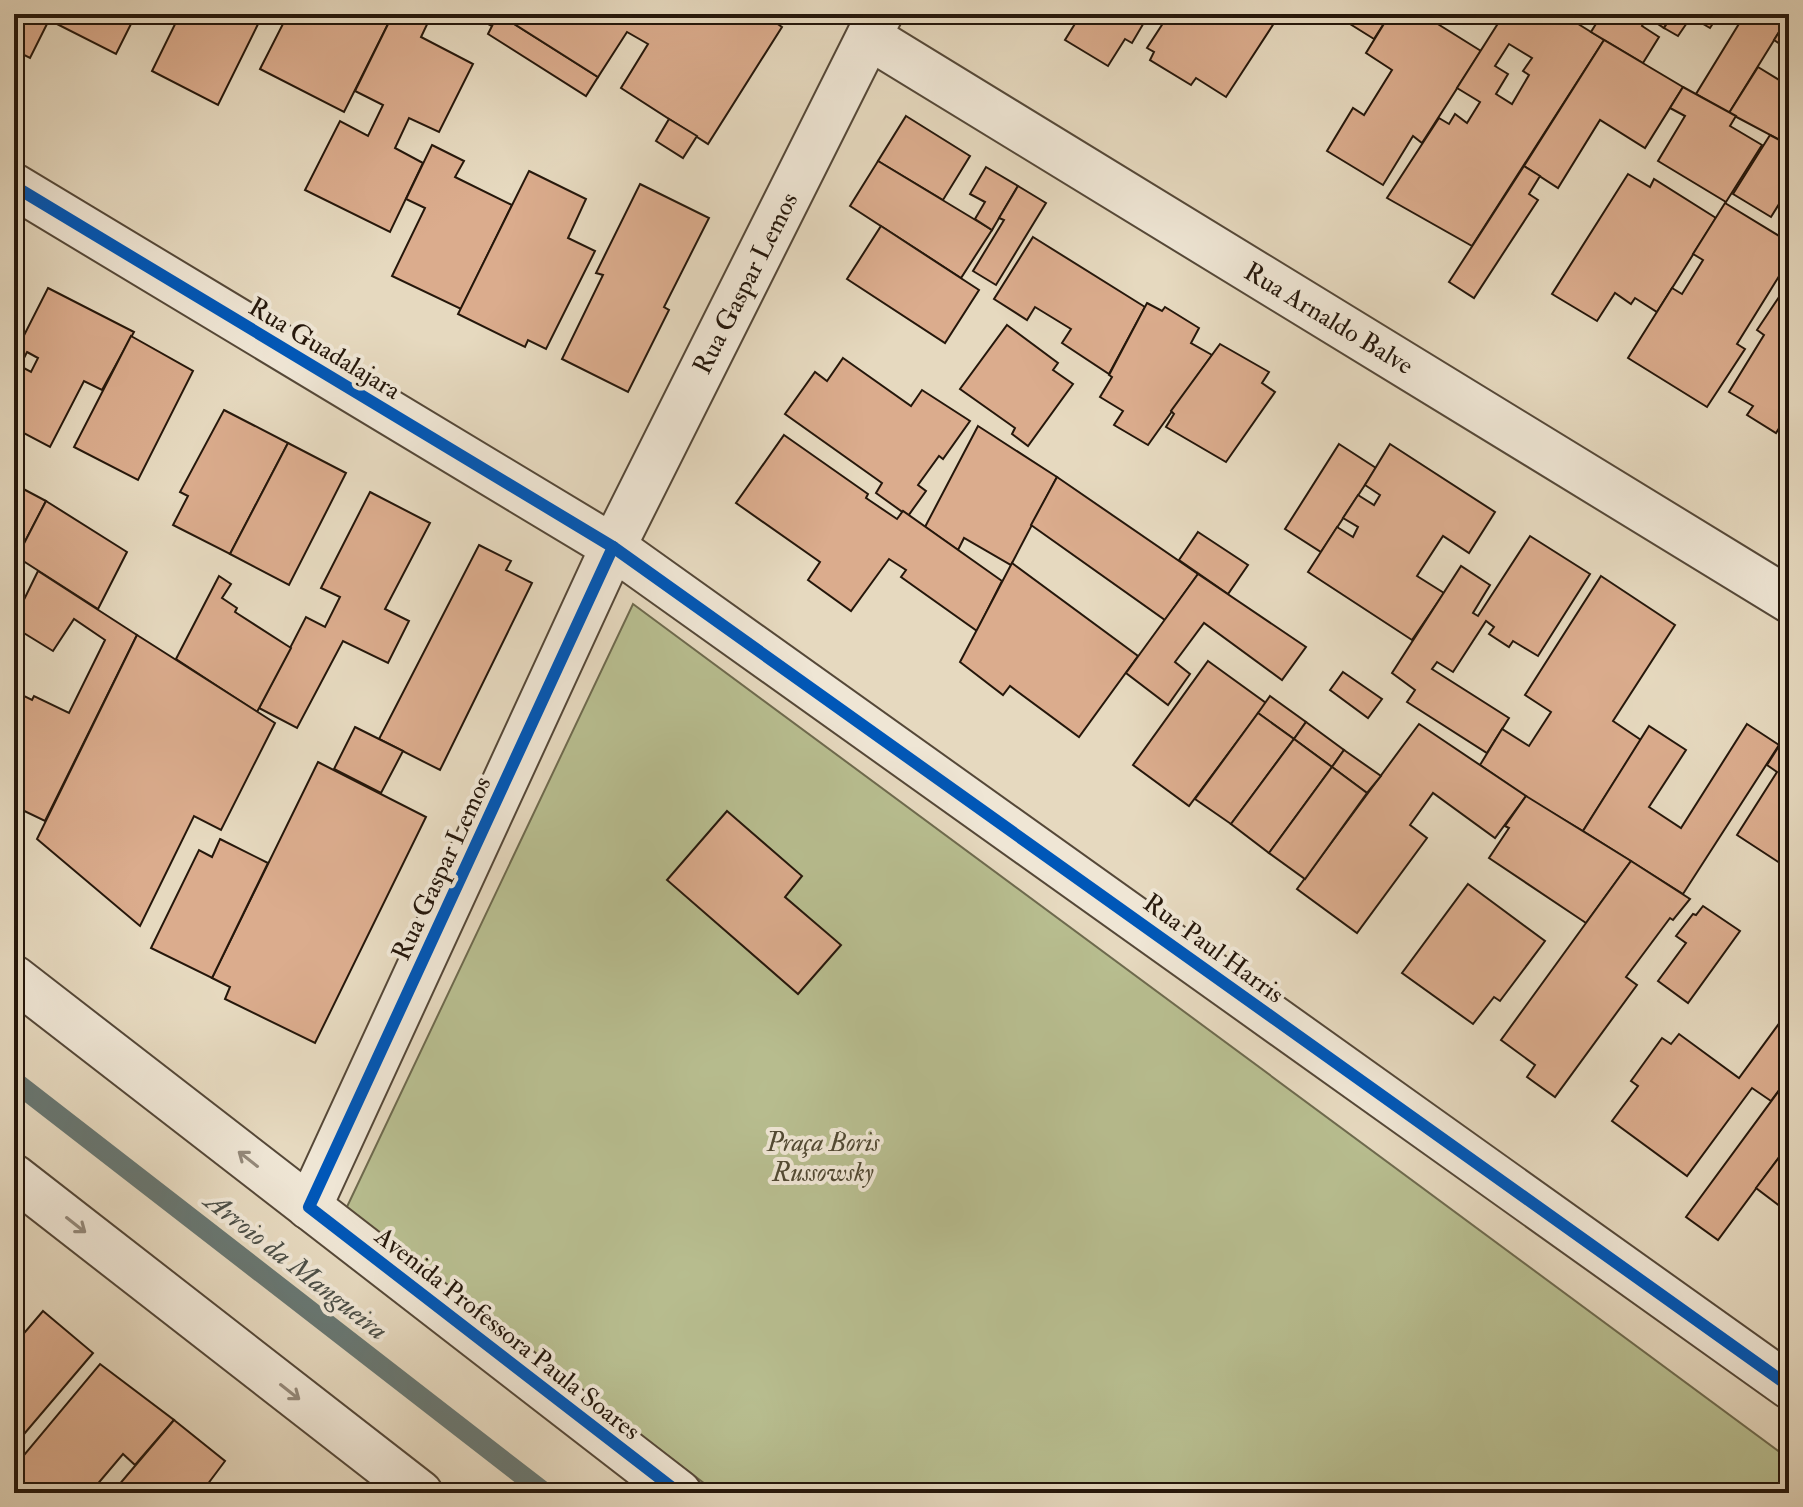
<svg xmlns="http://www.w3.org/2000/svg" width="1803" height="1507" font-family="'IM FELL Double Pica',serif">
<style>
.green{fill:#b8be90;stroke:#6e6a4e;stroke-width:2}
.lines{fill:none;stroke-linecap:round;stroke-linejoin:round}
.stream{stroke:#697873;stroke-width:20}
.building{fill:#dbac8d;stroke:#25170b;stroke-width:2;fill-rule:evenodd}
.minor-casing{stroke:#554838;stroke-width:48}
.minor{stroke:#efe6d5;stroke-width:44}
.cycleway-casing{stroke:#efe6d5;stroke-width:17}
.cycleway{stroke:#0057b8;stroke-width:12}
.oneway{stroke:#94897a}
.labels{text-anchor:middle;stroke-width:8;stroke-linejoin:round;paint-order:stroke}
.street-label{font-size:26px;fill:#25170b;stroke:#efe6d5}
.park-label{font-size:26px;font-style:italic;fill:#514933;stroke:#efe6d5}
.water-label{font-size:28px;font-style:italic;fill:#4d5048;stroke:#efe6d5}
</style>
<rect width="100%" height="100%" fill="#e6d9bf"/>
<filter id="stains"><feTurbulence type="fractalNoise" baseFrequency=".0025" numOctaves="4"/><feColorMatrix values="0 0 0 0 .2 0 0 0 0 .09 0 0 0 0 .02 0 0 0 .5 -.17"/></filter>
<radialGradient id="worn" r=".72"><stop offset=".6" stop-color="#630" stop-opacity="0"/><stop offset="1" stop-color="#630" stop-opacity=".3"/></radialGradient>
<!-- green -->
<polygon class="green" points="633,604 1789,1459 1789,1493 717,1493 345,1211"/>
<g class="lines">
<!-- stream -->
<polyline class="stream" points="14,1081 545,1493"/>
</g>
<!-- building -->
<g class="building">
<polygon points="14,14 52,14 30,58 14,50"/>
<polygon points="52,14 136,14 116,54 49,20"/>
<polygon points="180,14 263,14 218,105 152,71"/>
<polygon points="288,14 393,14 344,112 260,69"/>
<polygon points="393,14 432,14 421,37 473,64 439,132 409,118 395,148 423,163 390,232 305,190 340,121 368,136 383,105 355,91"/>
<polygon points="467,14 498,14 492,26"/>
<polygon points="498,14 512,14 508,20 598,77 586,96 488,34"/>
<polygon points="512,14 763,14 782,27 708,144 621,88 648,44 627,32 598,77 508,20"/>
<polygon points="1081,14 1149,14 1132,43 1125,39 1108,66 1065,40"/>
<polygon points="1169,14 1280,14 1226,97 1196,78 1191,85 1150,60 1154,52 1147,48"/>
<polygon points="1334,14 1390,14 1374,39"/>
<polygon points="1390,14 1444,14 1442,18 1437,15 1433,21 1481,51 1422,143 1413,136 1383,185 1327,151 1353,108 1364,115 1392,70 1366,53"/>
<path d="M1504 14H1562L1604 40 1472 246 1387 198 1439 118 1449 124 1455 114 1467 123 1480 102 1457 88ZM1509 44 1532 58 1523 71 1529 75 1512 104 1496 94 1508 74 1495 66Z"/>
<polygon points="1602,14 1635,14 1645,20 1642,26 1659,37 1643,63 1591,32"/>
<polygon points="1643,14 1673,14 1664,28"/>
<polygon points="1673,14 1719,14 1710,28 1691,17 1678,36 1664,28"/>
<polygon points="1745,14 1789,14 1789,16 1729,113 1696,94"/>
<polygon points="1789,16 1789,50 1774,40"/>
<polygon points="1604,40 1683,87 1645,148 1600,120 1558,188 1524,166"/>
<polygon points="1758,67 1789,86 1789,145 1729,113"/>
<polygon points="1683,87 1736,116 1730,126 1762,145 1726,202 1658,161 1685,116 1670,108"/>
<polygon points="906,116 970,156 943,200 878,161"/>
<polygon points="669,119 697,136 683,158 656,141"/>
<polygon points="1770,135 1789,145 1789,188 1771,217 1733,194"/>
<polygon points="432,145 464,161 455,177 512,205 461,309 392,276 425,208 406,199"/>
<polygon points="878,161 992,230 961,278 850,206"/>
<polygon points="1524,166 1540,176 1529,194 1538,200 1474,298 1449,282"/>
<polygon points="986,167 1018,186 992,230 975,219 985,202 970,194"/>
<polygon points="529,171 586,199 568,238 595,251 546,349 528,340 525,347 458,314"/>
<polygon points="1628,174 1650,187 1654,179 1716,218 1657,312 1635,298 1631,304 1615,293 1597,321 1552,294"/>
<polygon points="640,184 709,218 664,307 669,310 628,392 562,359 603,275 596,273"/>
<polygon points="1018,186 1046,203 996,285 973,271 1004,220 999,218"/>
<polygon points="1725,203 1789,242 1789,260 1737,344 1745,349 1707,407 1628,358 1672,288 1682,294 1703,260 1693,254"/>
<polygon points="881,226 979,290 945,343 847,279"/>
<polygon points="1033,237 1145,307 1109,374 1062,343 1071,329 1035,307 1027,320 994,299"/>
<polygon points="1789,282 1789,412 1776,433 1747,415 1753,406 1729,392 1764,335 1757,330"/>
<path d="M48 288 134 332 102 390 84 381 50 447 14 428V355ZM27 352 38 358 31 372 20 366Z"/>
<polygon points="1147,303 1162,311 1165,307 1199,328 1191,343 1212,355 1148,445 1114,425 1123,411 1100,397 1112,377 1109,375"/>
<polygon points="1007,325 1058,363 1053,370 1073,384 1028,446 1012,434 1015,428 960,389"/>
<polygon points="131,336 193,371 138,480 74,447"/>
<polygon points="1220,344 1269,372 1262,383 1275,392 1226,462 1166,427 1174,414 1171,411"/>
<polygon points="843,358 911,406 922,390 970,421 943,459 939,456 918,485 926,491 908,516 876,493 882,483 785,414 815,372 827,381"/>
<polygon points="224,410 288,443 230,554 173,525 188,496 180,492"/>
<polygon points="978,426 1057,477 1011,565 964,538 958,550 925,527"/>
<polygon points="784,435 868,494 866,498 897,519 903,511 1002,581 977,631 901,577 906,570 889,559 851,611 808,580 820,562 736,503"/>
<polygon points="288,443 346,473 289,585 230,554"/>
<polygon points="1339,444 1376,468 1321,552 1285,529"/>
<polygon points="1390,444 1495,512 1469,553 1443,536 1417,576 1444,593 1412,640 1308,572 1337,527 1353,537 1358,527 1343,518 1358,495 1374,505 1380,495 1365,485"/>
<polygon points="1057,477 1198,574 1165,620 1031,525"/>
<polygon points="14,484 46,501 17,557 14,555"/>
<polygon points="370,492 430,523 385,609 409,621 388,663 343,641 297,728 259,708 306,617 325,627 340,597 321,588"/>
<polygon points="46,501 127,552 98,609 17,557"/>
<polygon points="1198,532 1248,565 1228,594 1179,560"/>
<polygon points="1530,536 1590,574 1538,656 1513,641 1509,647 1489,634 1494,627 1486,621 1453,672 1437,662 1432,669 1509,718 1487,753 1407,702 1415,690 1392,673 1461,566 1490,585 1473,613 1478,616"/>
<polygon points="479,545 511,561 506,570 532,583 440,770 379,739"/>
<polygon points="1012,563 1138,656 1079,737 1010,686 1003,695 960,662"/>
<polygon points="38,571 137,635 45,821 14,806 14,691 32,700 34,696 69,713 105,640 74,619 53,651 14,627 14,620"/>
<polygon points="1198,574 1306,647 1282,680 1204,623 1175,662 1190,674 1168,705 1126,673"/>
<polygon points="219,576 231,584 222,598 237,608 235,612 291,648 257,712 176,659"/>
<polygon points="1601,576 1675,625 1613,721 1641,740 1583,831 1529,799 1480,765 1502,729 1529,746 1551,712 1525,695"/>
<polygon points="137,635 275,723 221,830 194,816 140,926 37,839"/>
<polygon points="1208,661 1266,703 1189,806 1133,765"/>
<polygon points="1343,672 1382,699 1368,718 1330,690"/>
<polygon points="1270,696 1306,722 1294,739 1258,713"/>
<polygon points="1258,713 1294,739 1231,824 1195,799"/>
<polygon points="1306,722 1344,750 1332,767 1294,739"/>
<polygon points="1419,724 1526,796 1495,838 1433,793 1410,825 1427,838 1357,933 1297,889"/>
<polygon points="1747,724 1779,745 1683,894 1583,831 1649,726 1686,750 1649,807 1681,828"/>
<polygon points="355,727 403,751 381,793 334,769"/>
<polygon points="1789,730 1789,869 1737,835 1777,772 1767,765"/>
<polygon points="1294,739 1332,767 1269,853 1231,824"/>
<polygon points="1344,750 1381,776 1367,793 1332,767"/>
<polygon points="318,762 426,817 315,1043 225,999 230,987 212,978"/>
<polygon points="1332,767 1367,793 1305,879 1269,853"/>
<polygon points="1526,796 1631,861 1586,923 1489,858 1509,828 1505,826"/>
<polygon points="727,811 802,876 785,897 841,945 798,994 667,880"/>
<polygon points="220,839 268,863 212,978 151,948 199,850 212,857"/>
<polygon points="1631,861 1690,899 1673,920 1670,918 1626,977 1637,985 1555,1097 1527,1077 1535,1065 1501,1040"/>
<polygon points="1468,884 1545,941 1500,1001 1494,997 1473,1024 1402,973"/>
<polygon points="1703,906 1740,931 1688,1003 1658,981 1686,943 1676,936 1693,914 1696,915"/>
<polygon points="1789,1010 1789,1077 1771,1101 1752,1088 1687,1176 1612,1121 1638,1086 1631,1081 1662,1038 1671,1044 1679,1034 1739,1078"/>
<polygon points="1789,1077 1789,1144 1718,1240 1686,1217"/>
<polygon points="1789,1144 1789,1213 1756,1188"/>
<polygon points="43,1311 93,1353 19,1440 14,1435 14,1334 20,1338"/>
<polygon points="100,1364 174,1420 135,1465 123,1454 90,1493 14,1493 14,1467"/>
<polygon points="174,1420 225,1461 201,1493 112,1493"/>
</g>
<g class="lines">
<defs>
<g id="minor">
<polyline points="869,37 1789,600"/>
<polyline points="14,186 613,547 1789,1386"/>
<polyline points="14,978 679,1493"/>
<polyline points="14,1177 420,1493"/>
<polyline points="309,1207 613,547 880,14"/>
</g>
</defs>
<!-- minor casing -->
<use href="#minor" class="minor-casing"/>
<!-- minor -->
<use href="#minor" class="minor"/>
<defs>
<g id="cycleway">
<polyline points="14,186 613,547 1789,1386"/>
<polyline points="613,547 309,1207 679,1493"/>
</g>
</defs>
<!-- cycleway casing -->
<use href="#cycleway" class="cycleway-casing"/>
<!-- cycleway -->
<use href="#cycleway" class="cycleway"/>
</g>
<!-- one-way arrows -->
<defs><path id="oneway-shaft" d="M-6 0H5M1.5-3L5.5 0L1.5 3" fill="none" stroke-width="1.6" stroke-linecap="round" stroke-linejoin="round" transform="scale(2)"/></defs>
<g class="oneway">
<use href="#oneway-shaft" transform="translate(248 1159) rotate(-142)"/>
<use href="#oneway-shaft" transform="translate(76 1225) rotate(38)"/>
<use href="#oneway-shaft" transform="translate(290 1392) rotate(38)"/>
</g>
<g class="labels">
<!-- street labels -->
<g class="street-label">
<text transform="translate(745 283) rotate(-63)" y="9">Rua Gaspar Lemos</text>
<text transform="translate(1329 318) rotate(31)" y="9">Rua Arnaldo Balve</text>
<text transform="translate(325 348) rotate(31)" y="9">Rua Guadalajara</text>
<text transform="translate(441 868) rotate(-65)" y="9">Rua Gaspar Lemos</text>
<text transform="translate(1214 948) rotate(36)" y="9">Rua Paul Harris</text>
<text transform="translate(508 1333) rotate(38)" y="9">Avenida Professora Paula Soares</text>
</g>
<!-- park labels -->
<g class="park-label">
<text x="823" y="1151">Praça Boris<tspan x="823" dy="30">Russowsky</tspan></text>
</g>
<!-- water labels -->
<g class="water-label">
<text transform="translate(297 1265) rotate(38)" y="10">Arroio da Mangueira</text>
</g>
</g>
<!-- margin -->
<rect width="1803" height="1507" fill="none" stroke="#e6d9bf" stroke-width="48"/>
<rect x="16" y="16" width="1771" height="1475" fill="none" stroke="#25170b" stroke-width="4"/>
<rect x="24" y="24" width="1755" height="1459" fill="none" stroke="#25170b" stroke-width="2"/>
<rect width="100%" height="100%" filter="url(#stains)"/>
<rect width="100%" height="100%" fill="url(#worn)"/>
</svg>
